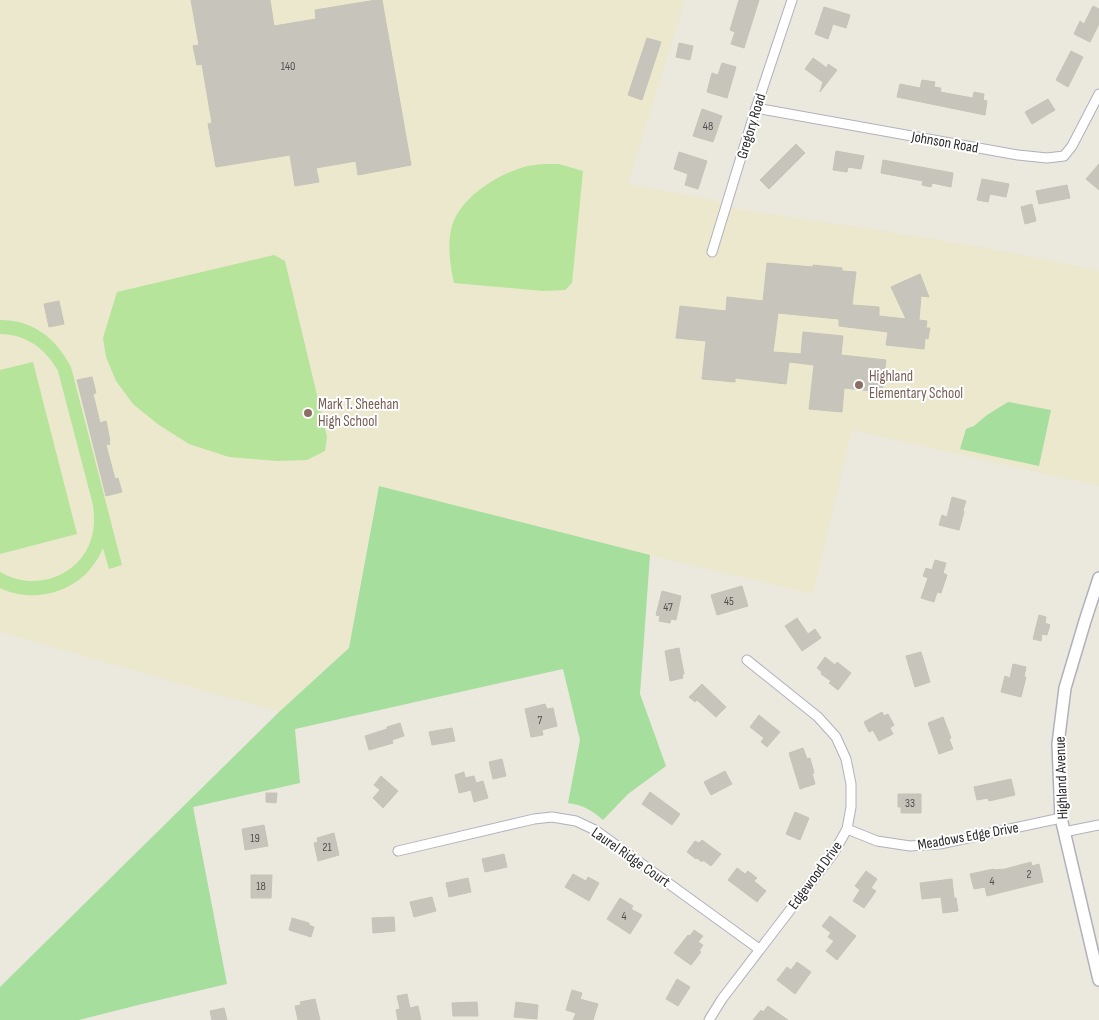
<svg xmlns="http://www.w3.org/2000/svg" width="1099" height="1020" font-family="'Sofia Sans Condensed',sans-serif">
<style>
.education{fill:#ebe8ce}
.green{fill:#a5de9d}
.pitch{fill:#b5e49a}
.building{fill:#c7c4bc;stroke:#c6c4b7}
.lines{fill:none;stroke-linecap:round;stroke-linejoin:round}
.minor-casing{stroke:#b1b0bd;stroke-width:11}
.tertiary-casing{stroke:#b1b0bd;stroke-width:14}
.minor{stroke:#fff;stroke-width:9}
.tertiary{stroke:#fff;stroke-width:11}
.education-dot{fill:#8d6e63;stroke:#fff;stroke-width:2}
.labels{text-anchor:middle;stroke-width:4;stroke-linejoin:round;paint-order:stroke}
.number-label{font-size:12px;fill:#51504e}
.street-label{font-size:15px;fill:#2a2a2a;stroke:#fff}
.education-label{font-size:15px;fill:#785e54;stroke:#fff;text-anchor:start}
</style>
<rect width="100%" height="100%" fill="#ebe8dd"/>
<!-- education -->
<polygon class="education" points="1,0 685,0 628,184 714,200 737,209 884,231 1010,252 1099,271 1099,486 852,430 813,594 606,545 379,486 349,648 279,712 0,632 0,4"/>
<!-- green -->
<g class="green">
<polygon points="1008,402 1051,410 1039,466 960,449 966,429 974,426 987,415"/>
<path d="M379 486 650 555 640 694 666 766 628 794 603 820C592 810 582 805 568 803L580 740 563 669 295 729 300 783 193 807 227 984 142 1004 79 1020H0V987L279 712 349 648Z"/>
</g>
<!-- pitch -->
<g class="pitch">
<path d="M544 164H559L583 171 572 283 565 290 543 291 454 283C450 265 447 244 452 226 461 197 497 175 524 167 530 165 537 165 544 164Z"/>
<polygon points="274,255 285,261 327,437 325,451 307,460 277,461 229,457 189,444 159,425 133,404 116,381 106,357 103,338 117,292"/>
<path d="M0 320C33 320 56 338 71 367L122 565 109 569 103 548C100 555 96 562 91 568 70 594 31 603 0 588V572C35 593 82 576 92 536 95 525 94 515 93 505L58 371C46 349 26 334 0 334Z"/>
<polygon points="33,362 77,534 0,554 0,370"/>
</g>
<!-- building -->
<g class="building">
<polygon points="191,0 270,0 274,26 316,19 315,10 376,0 382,0 411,165 358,175 356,161 316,168 319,182 295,186 290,155 216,167 208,124 212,123 202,64 197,65 193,46 199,45"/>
<polygon points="739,0 759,0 744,48 731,44 735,32 730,30"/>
<polygon points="1093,6 1099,9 1099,24 1090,42 1074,34 1080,21 1084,24"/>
<polygon points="824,7 850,15 846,28 833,24 828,39 815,34"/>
<polygon points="647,38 661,42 642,100 628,95"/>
<polygon points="679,43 693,46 690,60 676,57"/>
<polygon points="1071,51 1083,57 1068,87 1056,80"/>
<polygon points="813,58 827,68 828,64 837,70 820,92 823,82 805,69"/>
<polygon points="722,63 736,67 727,98 707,92 712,73 718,75"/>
<polygon points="922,80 935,82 934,87 941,88 940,92 973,98 974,92 984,94 983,100 987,101 985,115 897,97 900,84 920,88"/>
<polygon points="1048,99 1055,110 1032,124 1025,112"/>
<polygon points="702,109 722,116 713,142 693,136"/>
<polygon points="796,144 805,153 769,189 760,180"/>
<polygon points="836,151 864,156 861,169 848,167 847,172 833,170"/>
<polygon points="679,152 707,161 698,189 685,185 688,174 674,169"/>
<polygon points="883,160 953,173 951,187 932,183 931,187 922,185 923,181 881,173"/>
<polygon points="1099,164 1099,190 1086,179"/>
<polygon points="982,179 1009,184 1006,197 990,194 988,202 977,200"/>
<polygon points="1067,185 1070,198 1039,204 1036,191"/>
<polygon points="1032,204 1036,221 1025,224 1021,207"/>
<polygon points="767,263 813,267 813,265 842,268 842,271 856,272 852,305 879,307 879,316 906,319 891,287 920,274 929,297 921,296 919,320 927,321 926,328 930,328 928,339 925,338 924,349 886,345 888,332 839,326 839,319 778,313 773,352 801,354 803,332 843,336 841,355 886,360 882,392 844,388 842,412 809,409 814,365 789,362 786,384 735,378 735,382 702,379 706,341 676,338 680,306 726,311 727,297 763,301"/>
<polygon points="59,301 64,324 49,327 44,304"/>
<polygon points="92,377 96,393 93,394 100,423 106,421 110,441 109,441 110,444 106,445 115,479 118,478 122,492 106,496 77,380"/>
<polygon points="952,497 966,501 963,510 964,512 959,530 939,525 942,515 947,517"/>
<polygon points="935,560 946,563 943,573 947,575 941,593 937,592 934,602 921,598 928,578 923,576 926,568 932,570"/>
<polygon points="742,586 748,606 717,615 711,595"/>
<polygon points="662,591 681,596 676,620 671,619 670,623 659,621 660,616 656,615"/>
<polygon points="1039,615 1046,617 1045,623 1050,625 1047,635 1042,634 1041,641 1033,639"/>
<polygon points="797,618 808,634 815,629 821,638 802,651 785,626"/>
<polygon points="679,648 684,674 682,675 683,678 670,681 665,651"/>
<polygon points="921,652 930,682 915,687 906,656"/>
<polygon points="825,657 835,665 837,662 851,673 838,690 829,683 831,681 821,674 822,672 817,668"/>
<polygon points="1013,664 1026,667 1024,677 1026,677 1021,697 1001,692 1005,676 1010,678"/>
<polygon points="702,684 726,707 716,717 697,700 695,702 689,697"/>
<polygon points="545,704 547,709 553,708 557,726 542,730 543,735 531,737 525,709"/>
<polygon points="882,712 884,716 888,714 894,725 890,728 893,734 879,741 873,730 869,732 864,722"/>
<polygon points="759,715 780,732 767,747 761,742 764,738 750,727"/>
<polygon points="943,717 951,738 949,739 953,749 939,754 928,723"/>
<polygon points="400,723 404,736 392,740 393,743 369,750 365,736 387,729 387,727"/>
<polygon points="452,728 455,741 432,745 429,732"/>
<polygon points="803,748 807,759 810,758 814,773 812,773 815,784 800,789 789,753"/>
<polygon points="502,759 506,776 493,779 489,762"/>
<polygon points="725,771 732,784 711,795 704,782"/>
<polygon points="464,772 465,778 474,776 476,783 483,781 488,798 474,802 471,790 459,793 455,775"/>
<polygon points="381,776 398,791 383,808 373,798 380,790 374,785"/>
<polygon points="1011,779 1015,795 989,801 988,798 977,800 974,787"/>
<polygon points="650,792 680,814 672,825 642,804"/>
<polygon points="266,793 277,793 276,803 266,802"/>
<polygon points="898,794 921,794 921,813 901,813 901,807 898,807"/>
<polygon points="795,812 809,818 800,840 786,834"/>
<polygon points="264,825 268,846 245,850 242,829"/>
<polygon points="334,833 339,855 318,861 314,843 318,842 317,838"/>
<polygon points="702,840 721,854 711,866 703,860 702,862 697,858 696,859 687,852 695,841 699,843"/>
<polygon points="504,854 507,867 485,872 482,859"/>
<polygon points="1031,862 1032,866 1039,864 1043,882 987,896 985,887 974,889 970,874 994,869 994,870 1005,869"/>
<polygon points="737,868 745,874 748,871 757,878 754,881 766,891 757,902 728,880"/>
<polygon points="866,871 877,879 871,888 876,891 864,908 853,901 860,890 855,886"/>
<polygon points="573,874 586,881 588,877 599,883 589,901 565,887"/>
<polygon points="251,875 272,875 271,898 251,898"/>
<polygon points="468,878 471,892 449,897 446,883"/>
<polygon points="952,879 954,898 956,898 958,911 943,913 941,897 922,899 920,883"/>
<polygon points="432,897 436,911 414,917 410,902"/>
<polygon points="620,898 633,906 631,909 642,915 630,934 607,919"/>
<polygon points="830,916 856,936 837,960 826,951 834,941 828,937 831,933 822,926"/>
<polygon points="394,917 395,931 373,933 372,918"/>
<polygon points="292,918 309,923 309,925 314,927 311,937 289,930"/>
<polygon points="694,930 703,936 698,942 703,945 699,951 701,952 691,965 674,953 688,935 690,936"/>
<polygon points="797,962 811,972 795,994 777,980 787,967 791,970"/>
<polygon points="677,979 690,987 678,1006 666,999"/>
<polygon points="572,990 582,993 580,999 598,1004 593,1020 573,1020 576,1013 566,1010"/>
<polygon points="407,994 410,1008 418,1006 421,1020 398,1020 396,1010 400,1009 397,996"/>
<polygon points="315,999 320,1020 298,1020 295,1006 301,1005 300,1002"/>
<polygon points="477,1002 478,1016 453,1016 452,1003"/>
<polygon points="516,1002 538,1005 537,1019 514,1017"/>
<polygon points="768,1006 788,1020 753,1020 761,1010 763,1012"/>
<polygon points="224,1008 227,1020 212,1020 210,1011"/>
</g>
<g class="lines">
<defs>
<g id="minor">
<polyline points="756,108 1018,155 1047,158 1064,156 1072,146 1099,94"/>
<polyline points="712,252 756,108 792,0"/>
<polyline points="847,829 877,841 910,846 940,844 1061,818"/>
<polyline points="1064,832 1099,825"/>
<polyline points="398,851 534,819 552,817 576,821 595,830 759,949"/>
<polyline points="709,1020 722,999 833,854 847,829 851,807 851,784 846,759 836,737 818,717 747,660"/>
</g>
<polyline id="tertiary" points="1099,578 1085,621 1065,688 1058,744 1061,818 1099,980"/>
</defs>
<!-- minor casing -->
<use href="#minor" class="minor-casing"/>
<!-- tertiary casing -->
<use href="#tertiary" class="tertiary-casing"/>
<!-- minor -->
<use href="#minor" class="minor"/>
<!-- tertiary -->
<use href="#tertiary" class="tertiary"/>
</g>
<!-- markers -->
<g class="education-dot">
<circle cx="859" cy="385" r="5"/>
<circle cx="308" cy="413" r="5"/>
</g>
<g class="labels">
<!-- number labels -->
<g class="number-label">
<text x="288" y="70">140</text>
<text x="708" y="130">48</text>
<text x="729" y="605">45</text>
<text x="668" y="611">47</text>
<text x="540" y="724">7</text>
<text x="910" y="807">33</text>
<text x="255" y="842">19</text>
<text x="327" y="851">21</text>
<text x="1029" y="878">2</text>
<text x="992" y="885">4</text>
<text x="261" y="890">18</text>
<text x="624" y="920">4</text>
</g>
<!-- street labels -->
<g class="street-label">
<text transform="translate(751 126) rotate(-73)" y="5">Gregory Road</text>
<text transform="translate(945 142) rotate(10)" y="5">Johnson Road</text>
<text transform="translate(1061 778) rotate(-92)" y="5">Highland Avenue</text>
<text transform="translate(968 836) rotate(-10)" y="5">Meadows Edge Drive</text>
<text transform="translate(631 857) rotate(35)" y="5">Laurel Ridge Court</text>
<text transform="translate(815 875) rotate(-54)" y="5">Edgewood Drive</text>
</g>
<!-- education labels -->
<g class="education-label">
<text x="869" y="381">Highland<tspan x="869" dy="17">Elementary School</tspan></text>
<text x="318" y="409">Mark T. Sheehan<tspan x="318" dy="17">High School</tspan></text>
</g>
</g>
</svg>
